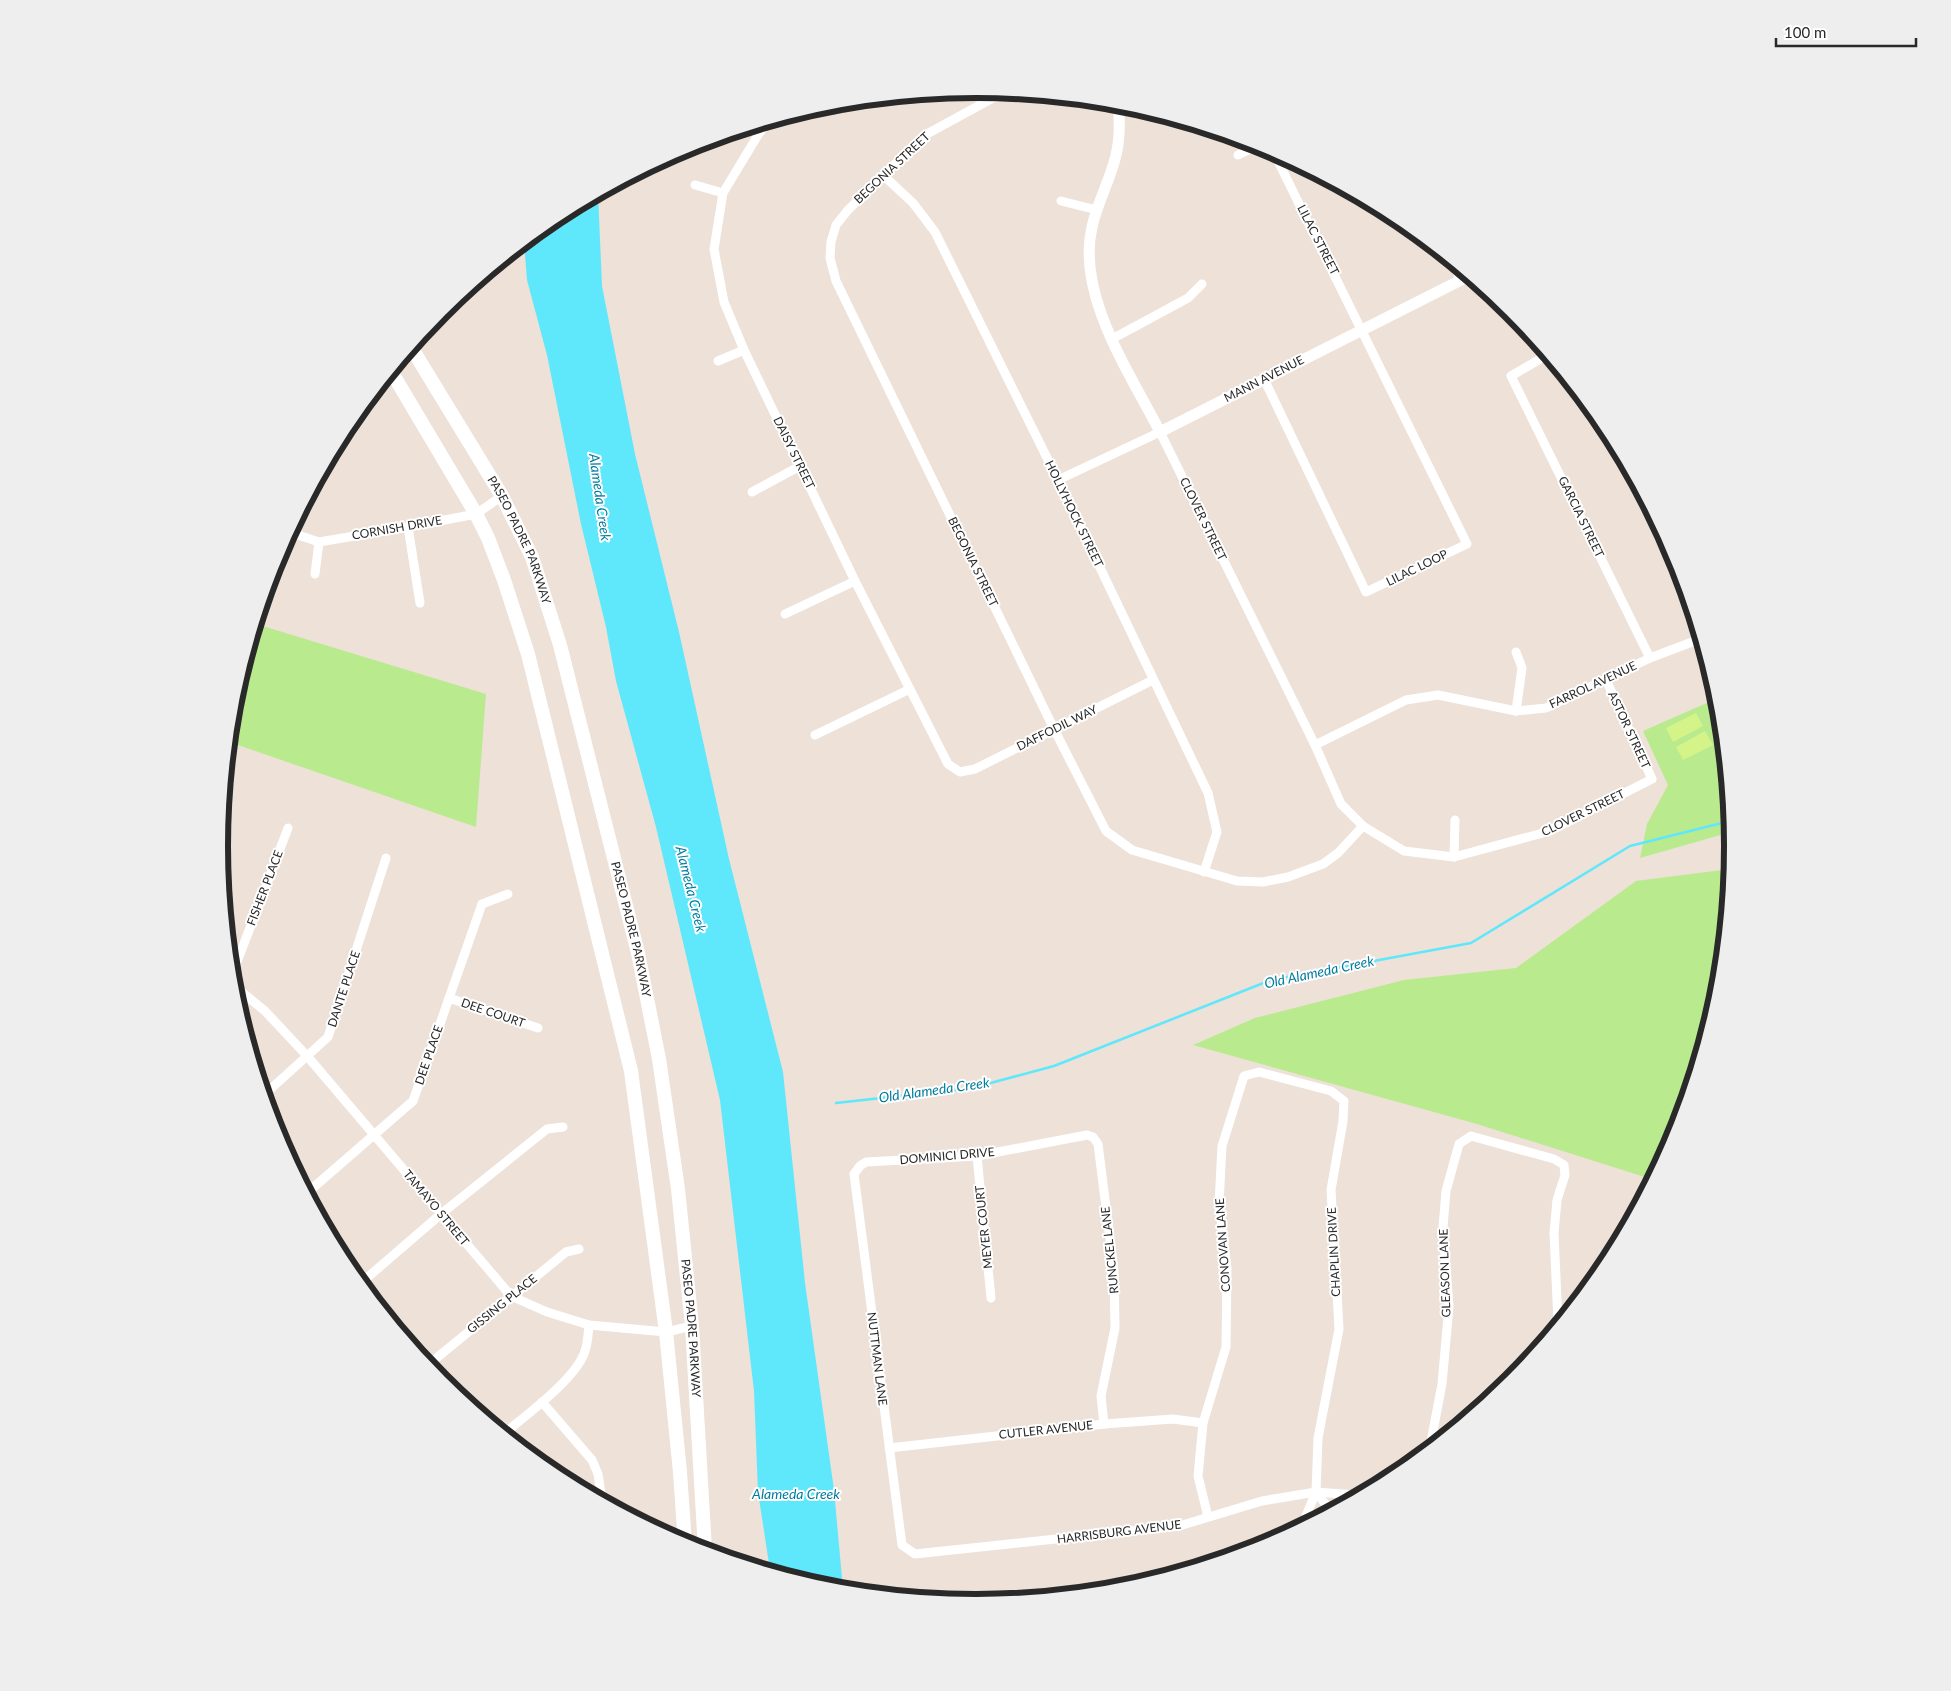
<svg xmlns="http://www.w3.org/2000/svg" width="1951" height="1691" font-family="Lato,sans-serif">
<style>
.green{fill:#baea8e}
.pitch{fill:#d4f388}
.water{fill:#5fe7fc}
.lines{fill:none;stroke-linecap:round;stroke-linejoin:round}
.stream{stroke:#5fe7fc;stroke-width:2.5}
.minor{stroke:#fff;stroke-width:9}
.tertiary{stroke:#fff;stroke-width:11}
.secondary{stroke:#fff;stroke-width:14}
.labels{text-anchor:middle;stroke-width:4;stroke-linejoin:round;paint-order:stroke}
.street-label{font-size:12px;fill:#292929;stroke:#fff}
.water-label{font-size:14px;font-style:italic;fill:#017c9e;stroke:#fff}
.rim{fill:none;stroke:#292929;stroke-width:6}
</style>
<rect width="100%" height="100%" fill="#ede1d8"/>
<!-- green -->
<g class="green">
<polygon points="256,624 486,694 476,827 229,742 233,698"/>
<polygon points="1718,698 1731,832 1640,858 1647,824 1668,785 1643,731"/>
<polygon points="1730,869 1718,993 1675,1135 1651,1179 1477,1124 1193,1045 1255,1018 1404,980 1516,968 1636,881"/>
</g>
<!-- pitch -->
<g class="pitch">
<polygon points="1696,713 1703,726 1673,742 1666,728"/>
<polygon points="1705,731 1713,745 1683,760 1676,747"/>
</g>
<!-- water -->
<polygon class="water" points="598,193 602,286 635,454 679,632 729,859 783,1072 805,1283 834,1490 843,1589 828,1588 770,1570 758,1492 754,1391 720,1100 656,827 616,681 606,627 581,524 547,355 527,280 524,242 555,216"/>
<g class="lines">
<!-- stream -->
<polyline class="stream" points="836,1103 972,1088 1054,1066 1271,980 1471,943 1630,846 1730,821"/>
<!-- minor -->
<g class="minor">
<polyline points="1004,92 925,135 848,210 836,225 831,242 830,258 836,281 1054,729 1106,831 1132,850 1237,881 1263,882 1288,877 1323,864 1338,853 1363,826"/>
<polyline points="768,121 758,135 723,193 714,249 724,302 744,350 855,581 948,764 960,772 975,769 1153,680"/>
<polyline points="1238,155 1259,145"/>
<polyline points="883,175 913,203 935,232 1058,480 1208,793 1217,832 1204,872"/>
<polyline points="695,185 723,193"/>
<polyline points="1061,201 1097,210"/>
<polyline points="1452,263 1461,280"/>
<polyline points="1112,339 1188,298 1202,284"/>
<polyline points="1547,355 1511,376 1650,658"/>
<polyline points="718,361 744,350"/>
<polyline points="1264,379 1366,592 1467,544 1273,151"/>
<polyline points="1058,480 1160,432 1315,745 1341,804 1363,826 1404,851 1454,857 1550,831 1652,779 1606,680"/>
<polyline points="752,492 800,466"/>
<polyline points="408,527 420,603"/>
<polyline points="289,532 319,542 408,527 476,514 502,496"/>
<polyline points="315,574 319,542"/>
<polyline points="785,614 855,581"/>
<polyline points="1516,652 1522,668 1516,711"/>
<polyline points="815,735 910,689"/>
<polyline points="1315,745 1406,700 1438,695 1516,711 1546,708 1650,658 1700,639"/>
<polyline points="1454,857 1455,820"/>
<polyline points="232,975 288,828"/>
<polyline points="232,984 265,1011 308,1057 511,1296 547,1312 589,1325 666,1332 692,1326"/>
<polyline points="449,998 538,1028"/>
<polyline points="264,1095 328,1037 386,858"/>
<polyline points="977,1156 991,1298"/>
<polyline points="307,1193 413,1101 482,904 508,894"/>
<polyline points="361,1283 441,1214 547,1129 563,1127"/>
<polyline points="428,1365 566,1252 579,1249"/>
<polyline points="542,1402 592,1460 598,1474 602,1500"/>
<polyline points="1104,1424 1101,1396 1115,1328 1114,1271 1098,1144 1093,1137 1087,1135 977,1156 866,1162 860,1166 854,1174 902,1545 915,1554 1179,1526 1262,1501 1316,1492 1357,1495"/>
<path d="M505 1433C526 1415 577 1378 585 1351 588 1343 588 1333 589 1325"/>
<polyline points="1430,1447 1442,1384 1449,1306 1443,1227 1446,1191 1459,1144 1471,1136 1554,1159 1564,1165 1565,1175 1557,1200 1554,1233 1558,1323"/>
<polyline points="889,1448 1104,1424 1173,1419 1203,1423"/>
<polyline points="1316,1492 1330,1510"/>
<polyline points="1208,1517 1198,1476 1203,1423 1226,1347 1227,1268 1219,1204 1222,1146 1244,1076 1259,1072 1331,1091 1344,1101 1343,1121 1331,1190 1339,1329 1318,1438 1316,1492 1306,1516 1306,1523"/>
</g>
<!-- tertiary -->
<path class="tertiary" d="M1118 103C1120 121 1120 141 1115 159 1109 182 1097 204 1092 227 1076 295 1130 373 1160 432L1469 276"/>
<!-- secondary -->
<g class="secondary">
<path id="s1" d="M411 347 502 496 532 557 560 645 638 953 659 1059 678 1189 692 1326 705 1550"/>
<polyline points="391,371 476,514 488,538 504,580 528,654 631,1071 666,1332 680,1472 685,1544"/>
</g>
</g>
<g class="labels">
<!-- street labels -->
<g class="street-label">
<text transform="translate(892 168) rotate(-43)" y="4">BEGONIA STREET</text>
<text transform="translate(1318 240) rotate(63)" y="4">LILAC STREET</text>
<text transform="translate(1264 379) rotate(-27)" y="4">MANN AVENUE</text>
<text transform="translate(794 453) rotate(64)" y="4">DAISY STREET</text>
<text transform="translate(1074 514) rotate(64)" y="4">HOLLYHOCK STREET</text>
<text transform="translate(1581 517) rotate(64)" y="4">GARCIA STREET</text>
<text transform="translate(1203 519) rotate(64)" y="4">CLOVER STREET</text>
<text transform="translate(397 528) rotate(-10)" y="4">CORNISH DRIVE</text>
<text dy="4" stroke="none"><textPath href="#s1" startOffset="222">PASEO PADRE PARKWAY</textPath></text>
<text transform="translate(973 562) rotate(64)" y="4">BEGONIA STREET</text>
<text transform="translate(1417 568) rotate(-26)" y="4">LILAC LOOP</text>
<text transform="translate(1593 685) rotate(-25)" y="4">FARROL AVENUE</text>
<text transform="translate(1057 728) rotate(-26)" y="4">DAFFODIL WAY</text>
<text transform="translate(1629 730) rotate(65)" y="4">ASTOR STREET</text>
<text transform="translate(1583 813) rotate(-26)" y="4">CLOVER STREET</text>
<text transform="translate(265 888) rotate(-69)" y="4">FISHER PLACE</text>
<text dy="4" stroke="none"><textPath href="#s1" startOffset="628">PASEO PADRE PARKWAY</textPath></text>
<text transform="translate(344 989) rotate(-72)" y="4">DANTE PLACE</text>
<text transform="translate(493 1013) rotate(19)" y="4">DEE COURT</text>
<text transform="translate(429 1055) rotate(-71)" y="4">DEE PLACE</text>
<text transform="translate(947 1156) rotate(-5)" y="4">DOMINICI DRIVE</text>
<text transform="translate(436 1208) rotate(50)" y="4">TAMAYO STREET</text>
<text transform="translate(984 1227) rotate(-96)" y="4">MEYER COURT</text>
<text transform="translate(1223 1245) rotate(-94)" y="4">CONOVAN LANE</text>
<text transform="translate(1110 1250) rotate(-96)" y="4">RUNCKEL LANE</text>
<text transform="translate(1334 1252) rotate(-93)" y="4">CHAPLIN DRIVE</text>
<text transform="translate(1445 1273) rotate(-92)" y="4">GLEASON LANE</text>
<text transform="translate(502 1304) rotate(-39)" y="4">GISSING PLACE</text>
<text dy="4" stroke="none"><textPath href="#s1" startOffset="1032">PASEO PADRE PARKWAY</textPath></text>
<text transform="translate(877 1359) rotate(83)" y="4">NUTTMAN LANE</text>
<text transform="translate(1046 1430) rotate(-6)" y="4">CUTLER AVENUE</text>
<text transform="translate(1119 1532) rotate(-7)" y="4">HARRISBURG AVENUE</text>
</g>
<!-- water labels -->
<g class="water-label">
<text transform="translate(600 497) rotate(82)" y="5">Alameda Creek</text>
<text transform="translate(691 889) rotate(76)" y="5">Alameda Creek</text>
<text transform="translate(1319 972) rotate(-12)" y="5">Old Alameda Creek</text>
<text transform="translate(934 1090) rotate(-8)" y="5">Old Alameda Creek</text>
<text x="796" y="1499">Alameda Creek</text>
</g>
</g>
<!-- crop -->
<path d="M0 0H1951V1691H0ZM228 846a748 748 0 1 1 1496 0a748 748 0 1 1-1496 0Z" fill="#eee" fill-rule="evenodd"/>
<path class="rim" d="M228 846a748 748 0 1 1 1496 0a748 748 0 1 1-1496 0Z"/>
<!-- scale -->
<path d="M1776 38v8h140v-8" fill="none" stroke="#292929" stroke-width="2.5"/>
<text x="1784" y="38" font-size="15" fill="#292929" stroke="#ffffff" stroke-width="4" paint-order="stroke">100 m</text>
</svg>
